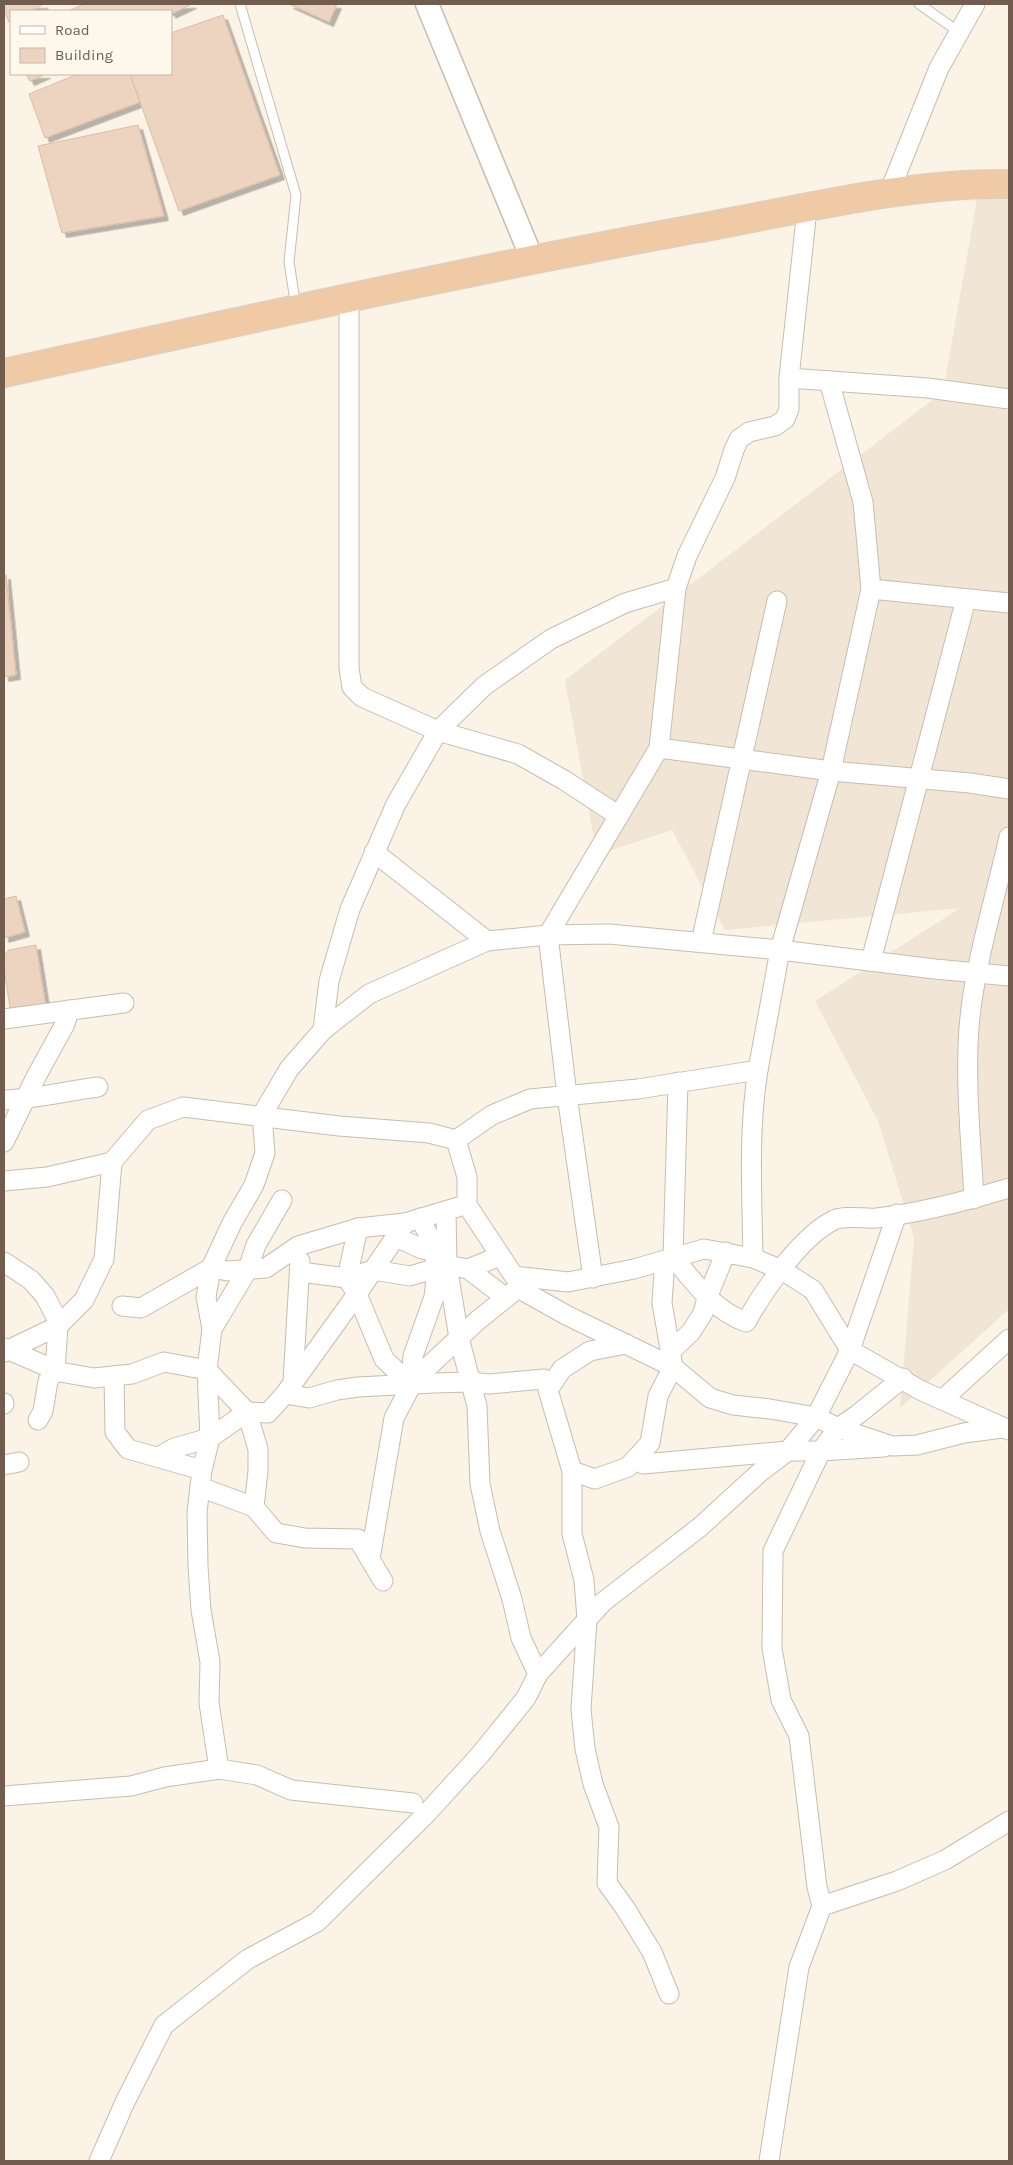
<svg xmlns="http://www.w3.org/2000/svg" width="1013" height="2165" font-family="Karla,sans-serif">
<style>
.residential{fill:#f1e6d5}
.building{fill:#edd4c0;stroke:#debca2;filter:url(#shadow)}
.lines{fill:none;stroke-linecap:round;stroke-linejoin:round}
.service-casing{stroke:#cbbcad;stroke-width:11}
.minor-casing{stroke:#cbbcad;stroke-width:21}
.tertiary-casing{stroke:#cbbcad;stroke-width:25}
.trunk-casing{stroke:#d7d1cd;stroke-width:30}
.service{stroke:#fff;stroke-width:9}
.minor{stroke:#fff;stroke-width:19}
.tertiary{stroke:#fff;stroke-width:22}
.trunk{stroke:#f0caa4;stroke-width:28}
</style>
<defs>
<filter id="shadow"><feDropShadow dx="4.5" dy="4.5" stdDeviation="0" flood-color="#0004"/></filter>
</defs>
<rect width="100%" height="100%" fill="#faf3e6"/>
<!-- residential -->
<polygon class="residential" points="1009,178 1009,1309 900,1408 914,1238 878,1121 815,1001 960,908 725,930 672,830 597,855 565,680 943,392 980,182"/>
<!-- building -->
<g class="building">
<polygon points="4,4 44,4 30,11 11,11 11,21 9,22 4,10"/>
<polygon points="84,4 192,4 171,14 171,11 68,11"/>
<polygon points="289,4 337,4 329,22"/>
<polygon points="223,15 280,175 179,211 130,74 171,74 171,33"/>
<polygon points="26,74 46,74 30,81"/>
<polygon points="78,74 130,74 140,102 45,138 29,94"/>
<polygon points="138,125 164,216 62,233 38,146"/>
<polygon points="4,575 6,575 16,675 4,677"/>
<polygon points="16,896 25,932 4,938 4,899"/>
<polygon points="36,945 46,1008 11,1014 4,969 4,955 9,950"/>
</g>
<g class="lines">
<defs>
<g id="service">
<polyline points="240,4 296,195 289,262 296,307"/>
<polyline points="919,4 959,32"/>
</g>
<g id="minor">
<polyline points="889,193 939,68 975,4"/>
<polyline points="807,209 789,378 928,388 1009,399"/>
<polyline points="349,299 349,668 352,687 362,697 438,731 518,754 564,780 619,816"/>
<polyline points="789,378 789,409 785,419 775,426 749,432 739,439 734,450 725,478 687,556 676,588 659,748 831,771 970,783 1009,789"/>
<polyline points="829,381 863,502 871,589"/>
<polyline points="374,852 487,941"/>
<polyline points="701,942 777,601"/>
<polyline points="871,961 966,599"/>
<polyline points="4,1019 124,1003"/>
<polyline points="323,1030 329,981 350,909 396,804 438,731 484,686 551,639 625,603 676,588"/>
<path d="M678 1082 673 1257C694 1282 713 1310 746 1322 764 1290 801 1236 834 1220 845 1215 864 1219 876 1218 921 1213 966 1201 1009 1188"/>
<path d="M4 1100C35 1099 66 1091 98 1087"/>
<polyline points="456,1140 492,1115 530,1099 638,1089 758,1070"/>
<polyline points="4,1142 37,1075 65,1024 69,1010"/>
<polyline points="4,1181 47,1177 112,1162 148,1120 183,1107 339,1126 429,1133 456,1140 467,1177 467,1205 514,1276 568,1282 634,1269 704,1249 753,1258 782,1270 813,1290 850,1350 920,1390 1009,1430"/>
<path d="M974 1199C971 1142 965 1084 969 1028 974 964 995 900 1009 837"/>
<polyline points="446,1211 447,1265 459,1338 477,1406 480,1484 490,1531 512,1599 521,1638 538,1674"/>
<polyline points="358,1228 347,1278 357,1294 384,1359 411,1385"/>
<polyline points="396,1237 422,1249 434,1251"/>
<path d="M753 1258C752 1196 748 1131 758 1070L780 950 831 771 871 589 1009 603"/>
<polyline points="4,1262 31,1280 45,1296 56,1317 58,1326 55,1370 48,1381 43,1411 38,1420"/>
<polyline points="468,1269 506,1298"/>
<polyline points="300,1272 347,1278 373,1270 410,1276 447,1265 468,1269 500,1256"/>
<polyline points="593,1278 567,1095 548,935 659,748"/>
<polyline points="122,1306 141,1308 211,1268 228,1271 266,1268 298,1246 358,1228 405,1223 458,1207"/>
<polyline points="212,1329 248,1269 256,1245 282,1200"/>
<polyline points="626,1344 590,1351 562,1369 548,1390 572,1471 572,1534 584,1580 587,1620 581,1709 585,1749 593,1784 609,1827 607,1883 625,1908 652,1952 669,1994"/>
<polyline points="4,1348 60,1372 94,1378 132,1374 164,1362 207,1370 247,1412 258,1449 258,1471 254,1507 200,1487"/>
<polyline points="671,1351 691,1332 703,1313 707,1298 726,1252"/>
<polyline points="4,1352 58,1326 84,1300 104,1259 112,1162"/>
<polyline points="114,1376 115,1432 128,1449 202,1470"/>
<polyline points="293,1382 300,1261"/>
<polyline points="411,1385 413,1356 434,1297 437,1269 431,1240 420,1218"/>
<polyline points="285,1394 309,1398 337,1390 358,1387 434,1383 470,1382 489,1384 544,1379"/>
<polyline points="942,1400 1009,1339"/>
<polyline points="4,1403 4,1404"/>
<polyline points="159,1457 174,1448 210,1438 247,1412 268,1413 285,1394 357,1294 405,1223"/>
<polyline points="643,1464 788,1451 821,1451 884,1447"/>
<polyline points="4,1465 19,1462"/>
<polyline points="572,1471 595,1479 628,1467 650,1443 658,1396 673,1367 662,1303 664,1273"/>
<polyline points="254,1507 276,1533 305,1538 358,1539 383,1581"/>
<polyline points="370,1559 394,1418 414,1380 477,1321 518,1288 566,1315 673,1367 710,1398 733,1405 770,1409 816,1417 838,1428 892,1446 917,1445 964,1433 1002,1428"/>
<polyline points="219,1769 209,1703 210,1662 201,1610 198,1566 197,1512 202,1470 210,1438 207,1370 212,1329 206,1297 211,1268 232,1223 254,1185 265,1153 262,1115 289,1069 323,1030 369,994 487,941 548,935 609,934 780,950 935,969 1009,976"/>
<polyline points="4,1796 131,1786 165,1777 219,1769 257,1775 291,1790 413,1803"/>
<polyline points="822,1906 817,1887 799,1736 781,1700 772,1648 773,1551 821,1451 838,1428 857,1415 903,1378"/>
<polyline points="99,2161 125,2102 164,2025 248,1959 317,1922 426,1814 479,1756 526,1698 538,1674 603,1602 700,1527 759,1473 788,1451 816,1417 850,1350 897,1214"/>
<polyline points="769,2161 799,1967 822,1906 897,1881 945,1860 1009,1821"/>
</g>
<polyline id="tertiary" points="427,4 533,261"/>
<path id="trunk" d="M4 373C233 323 463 271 694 229 796 211 906 182 1009 184"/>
</defs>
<!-- service casing -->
<use href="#service" class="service-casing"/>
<!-- minor casing -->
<use href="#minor" class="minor-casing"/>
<!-- tertiary casing -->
<use href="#tertiary" class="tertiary-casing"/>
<!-- trunk casing -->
<use href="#trunk" class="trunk-casing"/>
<!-- service -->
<use href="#service" class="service"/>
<!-- minor -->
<use href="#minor" class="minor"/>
<!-- tertiary -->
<use href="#tertiary" class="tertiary"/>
<!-- trunk -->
<use href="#trunk" class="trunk"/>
</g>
<!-- border -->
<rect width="1013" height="2165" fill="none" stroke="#715c4d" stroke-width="10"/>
<!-- legend -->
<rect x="10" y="10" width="162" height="65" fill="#fdf7ec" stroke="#c5b9ac"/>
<rect x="20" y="26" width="25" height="8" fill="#ffffff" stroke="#c5b9ac"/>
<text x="55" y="35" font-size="15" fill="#715c4d">Road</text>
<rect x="20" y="48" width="25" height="15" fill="#edd4c0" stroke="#c5b9ac"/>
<text x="55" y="60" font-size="15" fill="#715c4d">Building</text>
</svg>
